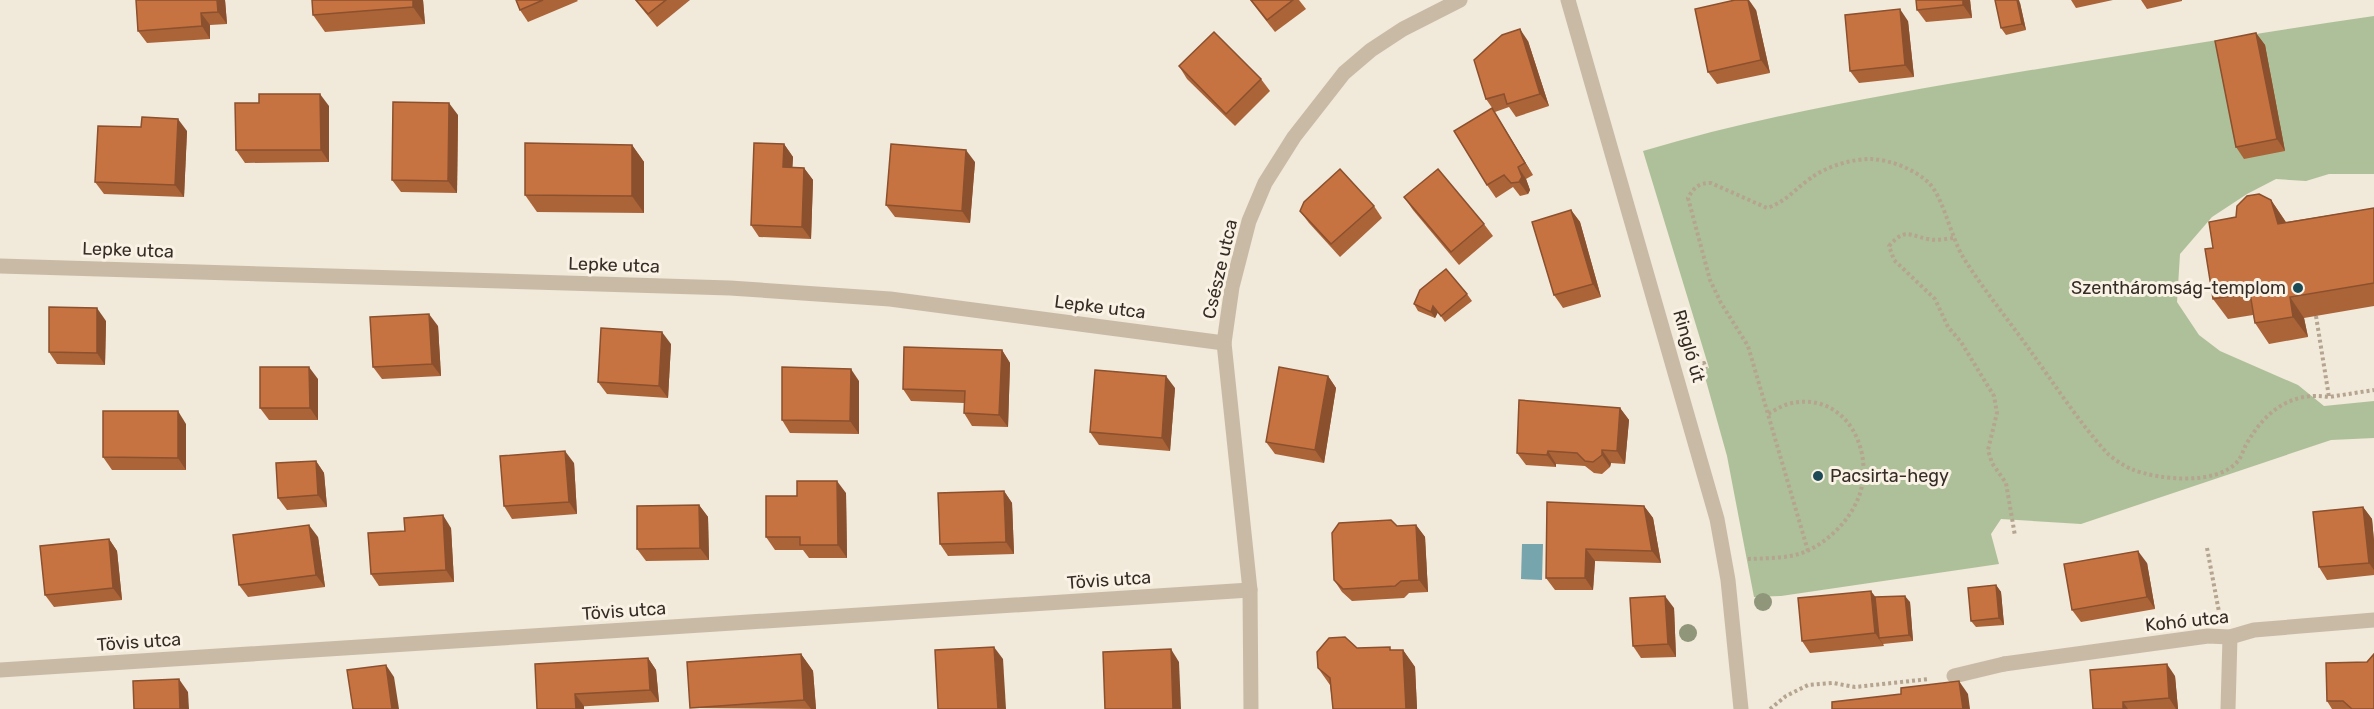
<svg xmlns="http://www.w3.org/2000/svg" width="2374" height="709" font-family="Rubik,sans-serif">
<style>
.green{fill:#aec099}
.water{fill:#77a5ae}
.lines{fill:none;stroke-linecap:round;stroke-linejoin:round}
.path{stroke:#b5a48f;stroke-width:4;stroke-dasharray:3 3;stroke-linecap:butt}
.service{stroke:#c9baa5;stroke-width:15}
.minor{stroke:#c9baa5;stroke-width:15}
.tree{fill:#8f9679}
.wall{fill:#ab6338}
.shaded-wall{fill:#8b502e}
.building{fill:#c77341;stroke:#8b502e;stroke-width:1.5}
.poi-dot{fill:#1c4b56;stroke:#f9f2e5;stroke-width:2}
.labels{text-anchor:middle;stroke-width:6;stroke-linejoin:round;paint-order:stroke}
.street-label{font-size:18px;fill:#352d26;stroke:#f9f2e5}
.poi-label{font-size:18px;fill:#352d26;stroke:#f9f2e5;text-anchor:end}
</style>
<rect width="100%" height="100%" fill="#f1e9d9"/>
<!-- green -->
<path class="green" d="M2374 16V174H2329L2306 181 2276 179 2247 194 2212 217 2180 254 2177 302 2199 335 2220 351 2298 385 2324 406 2374 401V438L2331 440 2081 524 2001 519 1991 534 1999 564 1781 596 1754 597 1727 456 1703 370 1709 368 1643 151C1763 115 1884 95 2007 74 2129 54 2251 34 2374 16Z"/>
<!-- water -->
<polygon class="water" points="1522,544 1543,544 1542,580 1521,579"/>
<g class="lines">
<!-- path -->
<g class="path">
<path d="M1953 238C1945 239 1936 241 1928 239 1908 235 1905 228 1889 246L1894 260 1935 299 1948 327 1961 342 1994 396 1997 413 1988 450 1992 463 2006 483 2015 536"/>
<polyline points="2316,316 2329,397 2374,390"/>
<polyline points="1697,365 1704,363 1706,369"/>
<polyline points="2207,548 2219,612"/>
<path d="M1808 551 1748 346 1721 303 1710 280 1688 198C1694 187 1699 183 1711 183L1767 208C1786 202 1796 188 1811 178 1827 166 1852 159 1871 159 1891 160 1914 169 1929 183 1943 197 1951 237 1963 257 1983 289 2007 318 2029 349 2053 382 2080 424 2108 454 2114 459 2124 466 2131 469 2158 480 2217 486 2238 461 2242 456 2243 450 2246 445 2264 412 2291 391 2329 397"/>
<path d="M1748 559C1767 558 1789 559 1807 551 1831 540 1854 516 1861 490 1873 443 1841 390 1788 404 1781 406 1774 411 1767 414"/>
<polyline points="1770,709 1786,696 1808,685 1833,683 1855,687 1929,679"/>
</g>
<!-- service -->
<polyline class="service" points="1954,676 2004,664"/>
<!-- minor -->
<g class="minor">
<polyline points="1568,0 1717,519 1728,580 1741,709"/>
<polyline points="0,266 730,288 890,299 1224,343"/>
<polyline points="2004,664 2208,636 2230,637 2254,630 2374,620"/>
<polyline points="0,670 1250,590"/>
<polyline points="1251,709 1250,590 1224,343 1232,287 1249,221 1265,183 1294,137 1344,73 1371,50 1403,29 1460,0"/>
<polyline points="2228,709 2230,637"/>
</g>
</g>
<!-- trees -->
<g class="tree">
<circle cx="1763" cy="602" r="9"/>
<circle cx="1688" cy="633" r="9"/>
</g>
<!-- wall -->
<g class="wall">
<polygon points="136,0 225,0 227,24 210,25 210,39 147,43 138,31"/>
<polygon points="423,0 425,24 325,32 313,15"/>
<polygon points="516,0 577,0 578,1 528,22 520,10"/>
<polygon points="635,0 690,0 657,27"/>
<polygon points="1250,0 1299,0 1306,9 1275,32"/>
<polygon points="1970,0 1972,18 1926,22 1917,10"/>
<polygon points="2071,0 2113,0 2076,8"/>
<polygon points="2141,0 2182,0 2182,1 2147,9"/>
<polygon points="2020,3 2026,30 2006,35 2001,28"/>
<polygon points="1756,10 1770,73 1717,84 1708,72"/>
<polygon points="1908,21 1914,77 1859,83 1850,71"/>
<polygon points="2256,33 2265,45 2285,151 2244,159 2236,147"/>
<polygon points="1528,41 1549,106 1516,117 1509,107 1495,112 1486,99"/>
<polygon points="1179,66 1261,79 1270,91 1235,126 1187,79"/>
<polygon points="329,106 329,162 245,163 236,150"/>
<polygon points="1492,108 1500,121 1533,175 1526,179 1530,190 1528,194 1520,196 1513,187 1496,198 1487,185"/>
<polygon points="458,115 457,193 401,192 392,180"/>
<polygon points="141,127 187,131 184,197 104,194 95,182"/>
<polygon points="784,144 793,157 792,167 804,168 813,180 811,239 759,237 751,225"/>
<polygon points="632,145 644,162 644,213 537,212 525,195"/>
<polygon points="975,162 970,223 895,217 886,205"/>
<polygon points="1404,197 1484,224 1493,236 1459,265 1413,210"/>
<polygon points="2271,200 2286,222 2374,208 2374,306 2304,318 2308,337 2269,344 2255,323 2253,315 2228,319 2213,299 2213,248 2236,217"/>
<polygon points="1374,206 1382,218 1340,257 1309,223 1300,211"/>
<polygon points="1571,210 1580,222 1601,297 1563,308 1554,295"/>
<polygon points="1467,294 1472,301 1445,322 1438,312 1435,318 1418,311 1414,304"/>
<polygon points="106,321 105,365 57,364 49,352"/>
<polygon points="438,326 441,376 382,379 373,367"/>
<polygon points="671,344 668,398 607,394 598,382"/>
<polygon points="1002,350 1010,363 1008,427 972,426 964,413 964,403 911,401 903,389"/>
<polygon points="1328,376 1336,388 1324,463 1275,454 1266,442"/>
<polygon points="318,379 318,420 269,420 260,408"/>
<polygon points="859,381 859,434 790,433 782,420"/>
<polygon points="1175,388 1170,451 1099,445 1090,432"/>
<polygon points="1620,408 1629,420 1625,464 1611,463 1610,467 1602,474 1594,473 1585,466 1556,464 1556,467 1526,465 1517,453"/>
<polygon points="186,424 186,470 112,470 103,457"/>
<polygon points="316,461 324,473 327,507 287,510 278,498"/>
<polygon points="574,463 577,514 512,519 504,506"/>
<polygon points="1004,491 1012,503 1014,554 948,556 940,544"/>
<polygon points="846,493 847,558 809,558 803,550 775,550 766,537 797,496"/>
<polygon points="699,505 708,517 709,560 646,561 637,549"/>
<polygon points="1644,506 1653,518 1661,563 1595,561 1593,590 1555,590 1546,578"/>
<polygon points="2363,507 2372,519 2374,541 2374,575 2327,580 2319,567"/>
<polygon points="1416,525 1425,537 1428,592 1409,593 1404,598 1352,601 1342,592 1334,580 1397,526"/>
<polygon points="451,528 454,582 379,586 371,574"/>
<polygon points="318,537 325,587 248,597 239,585"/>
<polygon points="109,539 117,551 122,600 54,607 45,595"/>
<polygon points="2147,563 2155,609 2081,622 2072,610"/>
<polygon points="1996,585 2001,592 2004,625 1976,627 1971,621"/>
<polygon points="1875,597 1910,602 1913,641 1883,644 1884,646 1810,653 1802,641"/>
<polygon points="1674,608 1676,657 1641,658 1633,646"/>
<polygon points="1357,648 1392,650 1403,650 1415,667 1417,709 1333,709 1330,685 1318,668"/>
<polygon points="801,654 813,671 816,709 690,708"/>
<polygon points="648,658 656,670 659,702 537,709"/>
<polygon points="2367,662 2374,709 2332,709 2327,701"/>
<polygon points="2175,676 2178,709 2093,709"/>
</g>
<!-- shaded-wall -->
<g class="shaded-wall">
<polygon points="217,0 225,0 227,24 218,12"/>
<polygon points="413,0 423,0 425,24 413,7"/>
<polygon points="1748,0 1749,0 1756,10 1770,73 1761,60"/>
<polygon points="1963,0 1970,0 1972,18 1963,5"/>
<polygon points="2017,0 2019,0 2020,3 2026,30 2022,24"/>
<polygon points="1900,9 1908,21 1914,77 1905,65"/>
<polygon points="201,13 210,25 210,39 202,26"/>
<polygon points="1520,29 1528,41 1549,106 1540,94"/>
<polygon points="2256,33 2265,45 2285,151 2277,139"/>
<polygon points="320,94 329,106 329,162 321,150"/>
<polygon points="449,103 458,115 457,193 448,181"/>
<polygon points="1492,108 1500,121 1533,175 1525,163"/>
<polygon points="178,119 187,131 184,197 175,185"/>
<polygon points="784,144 793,157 792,179 783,167"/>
<polygon points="632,145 644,162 644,213 632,196"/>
<polygon points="966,150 975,162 970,223 962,211"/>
<polygon points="1518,167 1526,179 1530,190 1528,194 1519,182"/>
<polygon points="804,168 813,180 811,239 802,227"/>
<polygon points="2271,200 2285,221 2292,244 2278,224"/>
<polygon points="1571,210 1580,222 1601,297 1593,284"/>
<polygon points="2290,297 2304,318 2308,337 2293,317"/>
<polygon points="1433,306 1438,312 1435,318 1431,312"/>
<polygon points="97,308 106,321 105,365 97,353"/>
<polygon points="429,314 438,326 441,376 432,364"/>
<polygon points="662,332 671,344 668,398 659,386"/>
<polygon points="1002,350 1010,363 1008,427 999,415"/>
<polygon points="309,367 318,379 318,420 310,408"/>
<polygon points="851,369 859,381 859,434 850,421"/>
<polygon points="1166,376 1175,388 1170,451 1162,438"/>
<polygon points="1328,376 1336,388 1324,463 1315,450"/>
<polygon points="1620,408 1629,420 1625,464 1617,451"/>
<polygon points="178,411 186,424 186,470 178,458"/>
<polygon points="1602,450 1611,463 1610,467 1602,455"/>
<polygon points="565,451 574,463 577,514 569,502"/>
<polygon points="1548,451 1556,464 1556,467 1547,455"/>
<polygon points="316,461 324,473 327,507 318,495"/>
<polygon points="837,481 846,493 847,558 838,545"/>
<polygon points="1004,491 1012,503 1014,554 1006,542"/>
<polygon points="699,505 708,517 709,560 700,548"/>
<polygon points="1644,506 1653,518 1661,563 1652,551"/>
<polygon points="2363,507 2372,519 2374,541 2374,570 2369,563"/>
<polygon points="443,515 451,528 454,582 446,570"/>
<polygon points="309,525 318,537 325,587 316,575"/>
<polygon points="1416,525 1425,537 1428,592 1419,580"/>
<polygon points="109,539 117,551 122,600 113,588"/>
<polygon points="1586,549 1595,561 1593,590 1585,578"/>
<polygon points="2138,551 2147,563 2155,609 2147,597"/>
<polygon points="1996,585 2001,592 2004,625 1999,618"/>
<polygon points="1871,591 1880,603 1879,638 1883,644 1884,646 1875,633"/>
<polygon points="1665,596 1674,608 1676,657 1668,644"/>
<polygon points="1905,596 1910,602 1913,641 1909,635"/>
<polygon points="994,647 1003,659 1006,709 998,709"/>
<polygon points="1171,649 1179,662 1181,709 1173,709"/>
<polygon points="1403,650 1415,667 1417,709 1406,709"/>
<polygon points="801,654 813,671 816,709 811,709 804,700"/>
<polygon points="648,658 656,670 659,702 650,690"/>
<polygon points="2167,664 2175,676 2178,709 2176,709 2169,698"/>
<polygon points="386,665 394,677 399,709 392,709"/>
<polygon points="179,679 188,692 189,709 180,709"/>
<polygon points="1959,681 1968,694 1970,709 1963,709"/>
<polygon points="575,694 584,706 584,709 576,709"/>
<polygon points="2123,702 2128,709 2123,709"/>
</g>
<!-- building -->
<g class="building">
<polygon points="136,0 217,0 218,12 201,13 202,26 138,31"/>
<polygon points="312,0 413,0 413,7 313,15"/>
<polygon points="516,0 543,0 520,10"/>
<polygon points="636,0 666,0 648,14"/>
<polygon points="1251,0 1293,0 1267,20"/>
<polygon points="1735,0 1748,0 1761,60 1708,72 1695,9"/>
<polygon points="1916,0 1963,0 1963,5 1917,10"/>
<polygon points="1995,0 2017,0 2022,24 2001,28"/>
<polygon points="1900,9 1905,65 1850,71 1845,15"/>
<polygon points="1520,29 1540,94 1507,104 1504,94 1486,99 1474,60 1502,35"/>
<polygon points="1214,32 1261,79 1226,114 1179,66"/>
<polygon points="2256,33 2277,139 2236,147 2215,41"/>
<polygon points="259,94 320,94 321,150 236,150 235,103 259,103"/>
<polygon points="393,102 449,103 448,181 392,180"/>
<polygon points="1492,108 1525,163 1518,167 1522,177 1519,182 1511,183 1504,175 1487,185 1454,131"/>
<polygon points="142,117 178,119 175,185 95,182 98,126 141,127"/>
<polygon points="525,143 632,145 632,196 525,195"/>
<polygon points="754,143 784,144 783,167 804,168 802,227 751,225"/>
<polygon points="891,144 966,150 962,211 886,205"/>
<polygon points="1340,169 1374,206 1331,244 1300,211 1304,202"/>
<polygon points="1438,169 1484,224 1451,252 1404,197"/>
<polygon points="2259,194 2271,200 2278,224 2374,208 2374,283 2290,297 2293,317 2255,323 2250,293 2213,299 2205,249 2213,248 2209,222 2236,217 2237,206 2247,196"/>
<polygon points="1571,210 1593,284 1554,295 1532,222"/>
<polygon points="1446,269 1467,294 1441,316 1433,306 1431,312 1414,304 1420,290"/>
<polygon points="49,307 97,308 97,353 49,352"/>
<polygon points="429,314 432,364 373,367 370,317"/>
<polygon points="601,328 662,332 659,386 598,382"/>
<polygon points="904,347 1002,350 999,415 964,413 965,391 903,389"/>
<polygon points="260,367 309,367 310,408 260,408"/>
<polygon points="782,367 851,369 850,421 782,420"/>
<polygon points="1279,367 1328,376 1315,450 1266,442"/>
<polygon points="1095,370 1166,376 1162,438 1090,432"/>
<polygon points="1519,400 1620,408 1617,451 1602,450 1602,455 1593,462 1585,461 1577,453 1548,451 1547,455 1517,453"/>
<polygon points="103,411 178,411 178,458 103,457"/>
<polygon points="565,451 569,502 504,506 500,456"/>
<polygon points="316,461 318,495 278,498 276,463"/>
<polygon points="797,481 837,481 838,545 800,545 800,537 766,537 766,496 797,496"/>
<polygon points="1004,491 1006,542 940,544 938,493"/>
<polygon points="1547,502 1644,506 1652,551 1586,549 1585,578 1546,578"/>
<polygon points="699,505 700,548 637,549 637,506"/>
<polygon points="2363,507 2369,563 2319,567 2313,512"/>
<polygon points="443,515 446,570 371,574 368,533 405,531 404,518"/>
<polygon points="1391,520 1397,526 1416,525 1419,580 1401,581 1395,586 1343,589 1334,580 1332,533 1339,523"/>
<polygon points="309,525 316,575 239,585 233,535"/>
<polygon points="109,539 113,588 45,595 40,546"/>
<polygon points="2138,551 2147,597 2072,610 2064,564"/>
<polygon points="1996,585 1999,618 1971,621 1968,588"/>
<polygon points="1871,591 1875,633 1802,641 1798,598"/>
<polygon points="1665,596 1668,644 1633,646 1630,598"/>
<polygon points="1905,596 1909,635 1879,638 1875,597"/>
<polygon points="1345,637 1357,648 1390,647 1390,650 1403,650 1406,709 1333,709 1330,678 1318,668 1317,652 1329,638"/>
<polygon points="994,647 998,709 938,709 935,650"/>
<polygon points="1171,649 1173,709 1105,709 1103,652"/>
<polygon points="801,654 804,700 690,708 687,662"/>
<polygon points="2374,654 2374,709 2352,709 2343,701 2327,701 2326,663 2367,662"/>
<polygon points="648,658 650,690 575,694 576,709 537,709 535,664"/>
<polygon points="2167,664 2169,698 2123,702 2123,709 2093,709 2090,670"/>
<polygon points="386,665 392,709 353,709 347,670"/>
<polygon points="179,679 180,709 134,709 133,681"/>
<polygon points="1959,681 1963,709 1832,709 1832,702 1901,694 1901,688"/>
</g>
<!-- markers -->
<g class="poi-dot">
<circle cx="2298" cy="288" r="6"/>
<circle cx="1818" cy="476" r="6"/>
</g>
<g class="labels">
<!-- street labels -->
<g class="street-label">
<text transform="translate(128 250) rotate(2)" y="6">Lepke utca</text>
<text transform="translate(614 265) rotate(2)" y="6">Lepke utca</text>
<text transform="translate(1220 269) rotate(-77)" y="6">Csésze utca</text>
<text transform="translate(1100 307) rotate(7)" y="6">Lepke utca</text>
<text transform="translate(1689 346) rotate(74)" y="6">Ringló út</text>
<text transform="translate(1109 580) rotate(-4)" y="6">Tövis utca</text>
<text transform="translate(624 611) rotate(-4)" y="6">Tövis utca</text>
<text transform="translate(2187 621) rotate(-6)" y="6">Kohó utca</text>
<text transform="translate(139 642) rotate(-4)" y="6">Tövis utca</text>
</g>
<!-- poi labels -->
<g class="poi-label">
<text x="2286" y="294">Szentháromság-templom</text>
<text x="1830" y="482" text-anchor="start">Pacsirta-hegy</text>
</g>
</g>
</svg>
